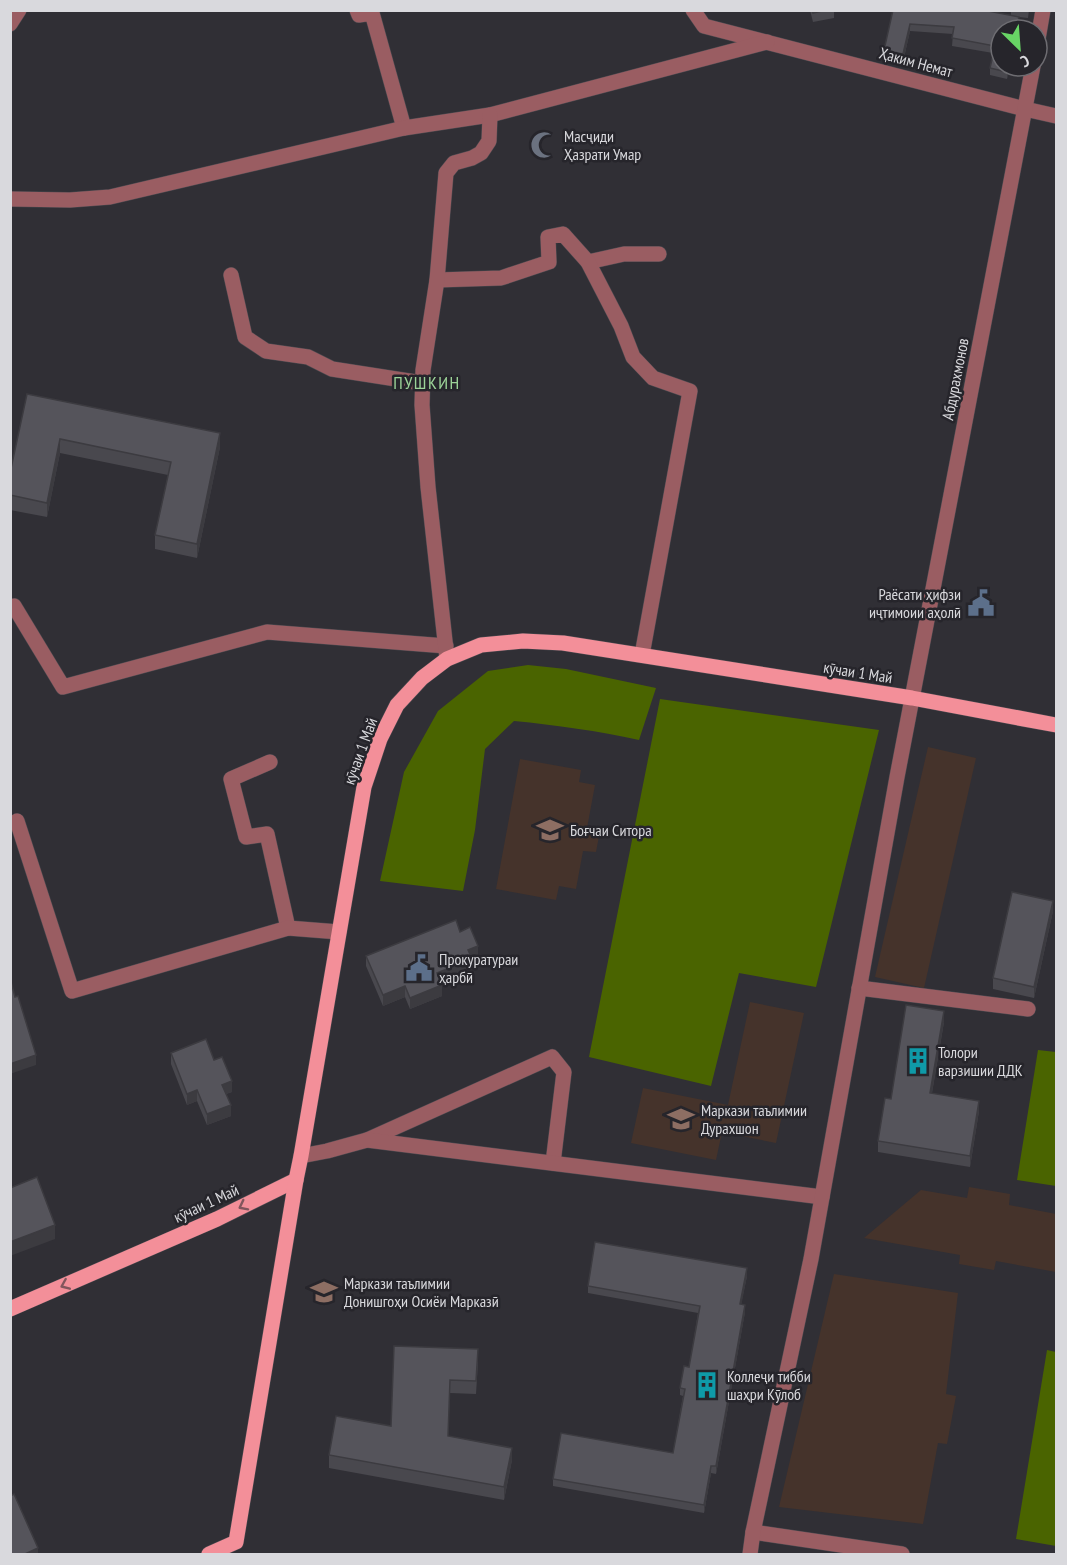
<svg xmlns="http://www.w3.org/2000/svg" width="1067" height="1565" font-family="'PT Sans Narrow',sans-serif">
<style>
.education{fill:#45332b}
.green{fill:#4a6400}
.lines{fill:none;stroke-linecap:round;stroke-linejoin:round}
.minor-casing{stroke:#4b4a50;stroke-width:16}
.major-casing{stroke:#4b4a50;stroke-width:16}
.minor{stroke:#9a5d62;stroke-width:15}
.major{stroke:#f38f99;stroke-width:15}
.wall{fill:#49484e}
.shaded-wall{fill:#3c3b40}
.building{fill:#55545b;stroke:#3c3b40;stroke-width:1.5}
.oneway{stroke:#82555c}
.labels{text-anchor:middle;stroke-width:5;stroke-linejoin:round;paint-order:stroke}
.street-label{font-size:16px;fill:#d9d9dd;stroke:#26252b}
.poi-label{font-size:16px;fill:#d9d9dd;stroke:#26252b;text-anchor:start}
.neighbourhood-label{font-size:18px;letter-spacing:1.5px;fill:#9cd398;stroke:#26252b}
</style>
<rect width="100%" height="100%" fill="#302f35"/>
<!-- education -->
<g class="education">
<polygon points="928,747 976,758 924,988 875,977"/>
<polygon points="520,759 581,770 579,782 595,785 587,828 600,831 596,852 583,851 576,889 559,886 556,900 496,889"/>
<polygon points="750,1002 804,1013 776,1143 722,1132 716,1160 631,1143 643,1088 728,1105"/>
<polygon points="969,1187 1010,1194 1009,1205 1056,1214 1056,1272 996,1261 994,1270 959,1264 960,1255 864,1238 921,1190 967,1198"/>
<polygon points="834,1274 958,1293 946,1394 956,1396 947,1444 938,1443 923,1524 779,1507"/>
</g>
<!-- green -->
<g class="green">
<path d="M528 665 566 669 656 688 639 740C598 731 556 725 514 721L485 749 475 830 463 891 380 881 404 772 438 711 488 671Z"/>
<polygon points="660,699 879,730 816,987 739,973 711,1086 589,1057"/>
<polygon points="1038,1050 1056,1052 1056,1186 1017,1180"/>
<polygon points="1047,1350 1056,1352 1056,1546 1016,1539"/>
</g>
<g class="lines">
<defs>
<g id="minor">
<polyline points="357,10 359,15 372,13 404,128"/>
<polyline points="693,10 704,26 1025,109 1056,116"/>
<polyline points="10,24 19,10"/>
<polyline points="1037,45 1043,10"/>
<polyline points="10,199 70,200 110,197 404,128 490,115 767,42"/>
<polyline points="588,262 624,254 659,254"/>
<polyline points="231,275 245,337 266,351 308,357 332,369 422,383"/>
<polyline points="437,280 501,278 549,262 548,237 563,234 588,262 621,326 633,357 653,378 690,391 642,655"/>
<polyline points="10,607 14,606 63,687 267,632 446,646"/>
<polyline points="447,659 428,487 422,405 423,370 437,280 446,173 454,163 472,158 481,153 489,141 490,115"/>
<polyline points="270,762 231,779 246,837 267,834 288,928"/>
<polyline points="17,821 72,991 288,928 339,932"/>
<polyline points="859,988 1028,1009"/>
<polyline points="367,1140 552,1057 564,1072 553,1163"/>
<polyline points="301,1156 327,1151 367,1140 822,1197"/>
<polyline points="753,1532 902,1554"/>
<polyline points="750,1554 753,1532 811,1259 897,777 1033,66"/>
</g>
<g id="major">
<polyline points="10,1309 217,1219 296,1180"/>
<polyline points="209,1554 236,1542 296,1180 301,1156 364,787 380,739 397,705 422,678 447,659 481,645 523,641 563,643 912,698 1056,725"/>
</g>
</defs>
<!-- minor casing -->
<use href="#minor" class="minor-casing"/>
<!-- major casing -->
<use href="#major" class="major-casing"/>
<!-- minor -->
<use href="#minor" class="minor"/>
<!-- major -->
<use href="#major" class="major"/>
</g>
<!-- wall -->
<g class="wall">
<polygon points="810,10 834,10 834,18 813,22"/>
<polygon points="893,10 1011,15 1011,10 1029,10 1028,18 1019,17 1018,30 1001,30 1010,66 1007,79 990,75 990,68 993,53 952,46 953,34 910,31 903,62 884,57 884,50"/>
<polygon points="27,394 220,447 197,558 155,549 155,535 168,475 60,453 47,517 10,510 10,473"/>
<polygon points="1053,911 1034,998 993,989 993,978"/>
<polygon points="460,932 478,957 472,960 472,970 441,982 442,996 410,1009 405,997 383,1006 366,966 366,956"/>
<polygon points="944,1022 932,1093 979,1111 970,1167 878,1152 878,1141 891,1099"/>
<polygon points="171,1053 214,1060 232,1092 226,1094 231,1116 207,1125 197,1101 187,1105 171,1064"/>
<polygon points="747,1276 741,1304 745,1312 716,1474 711,1473 704,1513 553,1486 553,1479 673,1453 683,1396 680,1395 680,1388 689,1367 698,1313 588,1293 588,1286"/>
<polygon points="394,1346 478,1362 476,1394 450,1393 448,1436 512,1460 504,1500 329,1468 329,1455 391,1426"/>
</g>
<!-- shaded-wall -->
<g class="shaded-wall">
<polygon points="910,24 910,31 903,62 903,54"/>
<polygon points="1008,66 1010,66 1007,79 1007,72"/>
<polygon points="220,433 220,447 197,558 197,544"/>
<polygon points="60,439 60,453 47,517 47,503"/>
<polygon points="1053,901 1053,911 1034,998 1034,987"/>
<polygon points="478,946 478,957 472,960 472,970 437,984 437,973 468,950"/>
<polygon points="442,985 442,996 410,1009 410,998"/>
<polygon points="405,986 405,997 383,1006 383,995"/>
<polygon points="944,1011 944,1022 930,1104 930,1093"/>
<polygon points="36,1055 36,1065 10,1074 10,1064"/>
<polygon points="232,1081 232,1092 222,1095 222,1085"/>
<polygon points="197,1090 197,1101 187,1105 187,1094"/>
<polygon points="979,1101 979,1111 970,1167 970,1156"/>
<polygon points="231,1105 231,1116 207,1125 207,1114"/>
<polygon points="55,1225 55,1239 10,1256 10,1242"/>
<polygon points="747,1268 747,1276 740,1312 740,1304"/>
<polygon points="745,1305 745,1312 716,1474 716,1466"/>
<polygon points="512,1448 512,1460 504,1500 504,1487"/>
<polygon points="711,1466 711,1473 704,1513 704,1505"/>
<polygon points="38,1548 38,1554 25,1554"/>
</g>
<!-- building -->
<g class="building">
<polygon points="812,10 826,10 813,13"/>
<polygon points="893,10 983,10 1019,17 1016,30 1001,30 1001,66 1008,66 1007,72 990,68 995,46 952,38 954,27 910,24 903,54 884,50"/>
<polygon points="27,394 220,433 197,544 155,535 171,462 60,439 47,503 10,495 10,473"/>
<polygon points="1012,892 1053,901 1034,987 993,978"/>
<polygon points="456,920 460,932 470,927 478,946 468,950 472,959 437,973 442,985 410,998 405,986 383,995 366,956"/>
<polygon points="10,978 15,997 18,996 36,1055 10,1064"/>
<polygon points="906,1005 944,1011 930,1093 979,1101 970,1156 878,1141 885,1098 891,1099"/>
<polygon points="206,1039 214,1060 222,1057 232,1081 222,1085 231,1105 207,1114 197,1090 187,1094 171,1053"/>
<polygon points="37,1177 55,1225 10,1242 10,1188"/>
<polygon points="595,1242 747,1268 740,1304 745,1305 716,1466 711,1466 704,1505 553,1479 561,1433 673,1453 685,1389 680,1388 684,1366 689,1367 700,1306 588,1286"/>
<polygon points="394,1346 478,1349 476,1381 450,1380 448,1436 512,1448 504,1487 329,1455 336,1416 391,1426"/>
<polygon points="14,1494 38,1548 25,1554 10,1554 10,1496"/>
</g>
<!-- one-way arrows -->
<defs><path id="oneway-chevron" d="M-2-3.5L2.5 0L-2 3.5" fill="none" stroke-width="1.6" stroke-linecap="round" stroke-linejoin="round" transform="scale(1.5)"/></defs>
<g class="oneway">
<use href="#oneway-chevron" transform="translate(243 1206) rotate(153)"/>
<use href="#oneway-chevron" transform="translate(65 1285) rotate(157)"/>
</g>
<!-- icons -->
<defs>
<symbol id="mosque-bare" viewBox="-9 -9 18 18"><path d="M3.5-4.9A6 6 0 1 0 3.5 4.9A5 5 0 1 1 3.5-4.9Z" fill="#6b7280" stroke="#26252b" stroke-width="2.5" paint-order="stroke"/></symbol>
<symbol id="civic-bare" viewBox="-9 -9 18 18"><path d="M-.6-6.5H3V-4.5H.6V-3L4-1V1h2V6H-6V1h2V-1L-.6-3ZM-1.2 2.5V6h2.4V2.5Z" fill="#5c6f8a" stroke="#26252b" stroke-width="2.5" paint-order="stroke"/></symbol>
<symbol id="school-bare" viewBox="-9 -9 18 18"><path d="M0-5L7-2L0 1L-7-2ZM-4 1L0 2.5L4 1V4Q0 6-4 4Z" fill="#8d6e63" stroke="#26252b" stroke-width="2.5" paint-order="stroke"/></symbol>
<symbol id="building-bare" viewBox="-9 -9 18 18"><path d="M-4-6H4V6H1V3H-1V6H-4ZM-2.5-4.3h1.7v1.8h-1.7ZM.8-4.3h1.7v1.8H.8ZM-2.5-1h1.7V.8h-1.7ZM.8-1h1.7V.8H.8Z" fill="#0f9aa8" stroke="#26252b" stroke-width="2.5" paint-order="stroke"/></symbol>
<symbol id="university-bare" viewBox="-9 -9 18 18"><path d="M0-5L7-2L0 1L-7-2ZM-4 1L0 2.5L4 1V4Q0 6-4 4Z" fill="#8d6e63" stroke="#26252b" stroke-width="2.5" paint-order="stroke"/></symbol>
</defs>
<g fill-rule="evenodd">
<use href="#mosque-bare" x="525" y="126" width="38" height="38"/>
<use href="#civic-bare" x="962" y="584" width="38" height="38"/>
<use href="#school-bare" x="531" y="811" width="38" height="38"/>
<use href="#civic-bare" x="400" y="949" width="38" height="38"/>
<use href="#building-bare" x="899" y="1042" width="38" height="38"/>
<use href="#university-bare" x="662" y="1100" width="38" height="38"/>
<use href="#university-bare" x="305" y="1273" width="38" height="38"/>
<use href="#building-bare" x="688" y="1366" width="38" height="38"/>
</g>
<g class="labels">
<!-- street labels -->
<g class="street-label">
<text transform="translate(916 62) rotate(15)" y="6">Ҳаким Немат</text>
<text transform="translate(955 379) rotate(-79)" y="6">Абдурахмонов</text>
<text transform="translate(858 672) rotate(9)" y="6">кӯчаи 1 Май</text>
<text transform="translate(360 751) rotate(-70)" y="6">кӯчаи 1 Май</text>
<text transform="translate(206 1203) rotate(-25)" y="6">кӯчаи 1 Май</text>
</g>
<!-- poi labels -->
<g class="poi-label">
<text x="564" y="142">Масҷиди<tspan x="564" dy="18">Ҳазрати Умар</tspan></text>
<text x="961" y="600" text-anchor="end">Раёсати ҳифзи<tspan x="961" dy="18">иҷтимоии аҳолӣ</tspan></text>
<text x="570" y="836">Боғчаи Ситора</text>
<text x="439" y="965">Прокуратураи<tspan x="439" dy="18">ҳарбӣ</tspan></text>
<text x="938" y="1058">Толори<tspan x="938" dy="18">варзишии ДДК</tspan></text>
<text x="701" y="1116">Маркази таълимии<tspan x="701" dy="18">Дурахшон</tspan></text>
<text x="344" y="1289">Маркази таълимии<tspan x="344" dy="18">Донишгоҳи Осиёи Марказӣ</tspan></text>
<text x="727" y="1382">Коллеҷи тибби<tspan x="727" dy="18">шаҳри Кӯлоб</tspan></text>
</g>
<!-- neighbourhood labels -->
<g class="neighbourhood-label">
<text x="427" y="389">ПУШКИН</text>
</g>
</g>
<!-- border -->
<rect width="1067" height="1565" fill="none" stroke="#d9d9dd" stroke-width="24"/>
<!-- north arrow -->
<g transform="translate(1019 48) rotate(155)"><circle r="28" fill="#26252b" stroke="#6e6d72" stroke-width="1.5"/>
<path d="M0-4.5L10 22L0 15L-10 22Z" fill="#68d465"/>
<text y="-9" font-size="16" font-weight="bold" text-anchor="middle" fill="#d9d9dd">С</text>
</g>
</svg>
